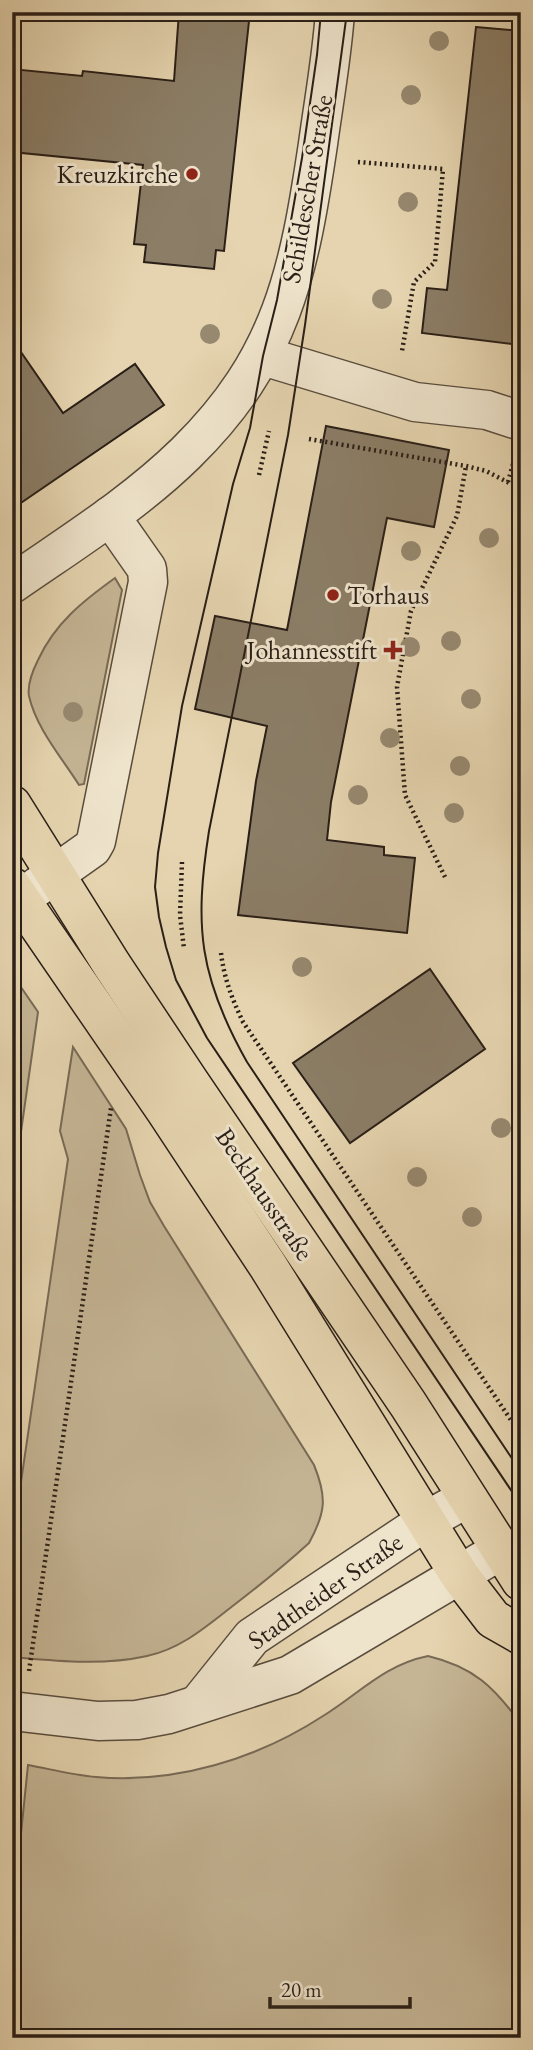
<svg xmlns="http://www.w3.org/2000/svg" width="533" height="2050" font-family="'EB Garamond',serif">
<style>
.green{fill:#c5b595;stroke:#786a56;stroke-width:2}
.building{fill:#8b7d66;stroke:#2a1f17;stroke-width:2}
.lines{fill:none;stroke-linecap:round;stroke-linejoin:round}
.minor-casing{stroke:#594c3d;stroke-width:41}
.major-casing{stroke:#2a1f17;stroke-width:41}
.path{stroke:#2a1f17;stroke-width:4.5;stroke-dasharray:2 3.5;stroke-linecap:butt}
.minor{stroke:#eee3cb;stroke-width:38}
.major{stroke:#e5d4af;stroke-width:38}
.tram{stroke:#2a1f17;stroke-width:2}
.tree{fill:#978970}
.poi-dot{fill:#8f2418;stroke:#eee3cb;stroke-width:2.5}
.labels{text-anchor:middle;stroke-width:6;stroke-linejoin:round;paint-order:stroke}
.poi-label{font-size:26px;fill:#2a1f17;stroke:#eee3cb;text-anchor:end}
.street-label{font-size:26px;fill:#2a1f17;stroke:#eee3cb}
</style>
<rect width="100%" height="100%" fill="#e5d4af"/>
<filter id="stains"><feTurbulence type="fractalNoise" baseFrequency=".00286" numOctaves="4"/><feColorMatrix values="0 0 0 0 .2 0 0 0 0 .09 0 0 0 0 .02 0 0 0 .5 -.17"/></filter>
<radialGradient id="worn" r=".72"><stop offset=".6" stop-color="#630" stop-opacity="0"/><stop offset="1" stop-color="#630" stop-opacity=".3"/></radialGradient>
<!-- green -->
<g class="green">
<path d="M115 578 122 590 84 784 79 785C62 758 36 728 29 696 27 684 33 670 38 660 55 623 83 601 115 578Z"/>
<polygon points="12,974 38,1012 17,1160 12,1160"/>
<path d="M73 1047 126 1129 140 1175 150 1202 164 1226 314 1465C327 1497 326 1512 309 1543 285 1565 260 1585 234 1605 207 1626 181 1649 147 1656 102 1666 57 1661 12 1657V1544L68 1159 60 1131Z"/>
<path d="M428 1656C474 1667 494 1687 521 1724V2038H12V1922L28 1765C50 1769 73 1775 96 1777 175 1784 257 1759 323 1716 360 1693 384 1665 428 1656Z"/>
</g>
<!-- building -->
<g class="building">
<polygon points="179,12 250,12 224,251 216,250 214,269 144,262 146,245 134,244 143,165 12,152 12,69 82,76 83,71 174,81"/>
<polygon points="476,27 521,31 521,345 422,333 427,288 447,290"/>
<polygon points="12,339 63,413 135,364 164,405 12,509"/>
<polygon points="326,426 449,450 434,527 387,518 331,802 327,840 384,847 384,855 415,858 407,933 238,915 256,781 267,726 195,709 215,616 287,630"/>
<polygon points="430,969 485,1049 350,1143 293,1063"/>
</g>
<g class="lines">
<defs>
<g id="minor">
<polyline points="263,356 415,402 487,410 521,421"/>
<path d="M12 584C71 543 134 504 186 453 282 359 299 272 318 144 324 100 332 56 335 12"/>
<polyline points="20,899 92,848 96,841 148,582 147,569 110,516"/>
<polyline points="199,1703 252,1637 426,1521 467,1498"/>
<polyline points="12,1711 98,1721 137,1720 169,1714 290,1675 501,1550"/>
</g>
<g id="major">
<polyline points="12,805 112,965 189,1081 408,1404 521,1581"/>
<polyline points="12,887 165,1110 268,1266 460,1576 493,1619 521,1635"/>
</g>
</defs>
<!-- minor casing -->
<use href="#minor" class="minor-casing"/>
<!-- major casing -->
<use href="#major" class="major-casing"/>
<!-- path -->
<g class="path">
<polyline points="358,162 443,169 435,262 414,282 402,351"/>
<polyline points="309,439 466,466 486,471 521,489"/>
<polyline points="259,475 269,431"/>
<polyline points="508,482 513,464"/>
<polyline points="182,862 180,915 184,949"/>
<polyline points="445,877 405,795 397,687 411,611 457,516 466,466"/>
<path d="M221 953C224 978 232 999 243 1022L521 1435"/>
<polyline points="29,1671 111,1108"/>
</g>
<!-- minor -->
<use href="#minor" class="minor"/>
<!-- major -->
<use href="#major" class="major"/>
<!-- tram -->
<g class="tram">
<polyline points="321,12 317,55 302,158 277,300 263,356 250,428 233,484 182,706 158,853 155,887 159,917 166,947 176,980 207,1038 521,1505"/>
<path d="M347 12 305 325 288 435 209 831C194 926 199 977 247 1062L521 1472"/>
</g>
</g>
<!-- trees -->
<g class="tree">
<circle cx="439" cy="41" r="10"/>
<circle cx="411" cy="95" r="10"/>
<circle cx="408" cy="202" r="10"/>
<circle cx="382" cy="299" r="10"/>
<circle cx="210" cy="334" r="10"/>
<circle cx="489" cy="538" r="10"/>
<circle cx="411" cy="551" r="10"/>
<circle cx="451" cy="641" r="10"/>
<circle cx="410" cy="647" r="10"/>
<circle cx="471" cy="699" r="10"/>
<circle cx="73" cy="712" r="10"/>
<circle cx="390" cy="738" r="10"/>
<circle cx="460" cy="766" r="10"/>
<circle cx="358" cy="795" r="10"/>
<circle cx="454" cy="813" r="10"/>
<circle cx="302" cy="967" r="10"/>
<circle cx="501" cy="1128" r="10"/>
<circle cx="417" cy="1177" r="10"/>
<circle cx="472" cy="1217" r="10"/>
</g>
<!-- markers -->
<g class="poi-dot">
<circle cx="192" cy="174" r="7"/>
<circle cx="333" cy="595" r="7"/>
<path d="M389.5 639.5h7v7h7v7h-7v7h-7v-7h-7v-7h7z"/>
</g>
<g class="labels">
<!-- poi labels -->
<g class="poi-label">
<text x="178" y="183">Kreuzkirche</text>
<text x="347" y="604" text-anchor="start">Torhaus</text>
<text x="377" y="659">Johannesstift</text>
</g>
<!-- street labels -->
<g class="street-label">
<text transform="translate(307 189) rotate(-80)" y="9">Schildescher Straße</text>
<text transform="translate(265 1194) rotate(56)" y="9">Beckhausstraße</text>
<text transform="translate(325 1591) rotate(-35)" y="9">Stadtheider Straße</text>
</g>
</g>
<!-- margin -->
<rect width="533" height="2050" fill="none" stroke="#e5d4af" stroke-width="42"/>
<rect x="14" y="14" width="505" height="2022" fill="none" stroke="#2a1f17" stroke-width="3.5"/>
<rect x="21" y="21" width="491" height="2008" fill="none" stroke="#2a1f17" stroke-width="2"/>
<!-- scale -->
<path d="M270 1997v10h140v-10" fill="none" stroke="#2a1f17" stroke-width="3.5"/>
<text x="281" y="1997" font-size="21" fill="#2a1f17" stroke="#eee3cb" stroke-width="5" paint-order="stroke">20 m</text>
<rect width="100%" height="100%" filter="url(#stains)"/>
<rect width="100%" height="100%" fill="url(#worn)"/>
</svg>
